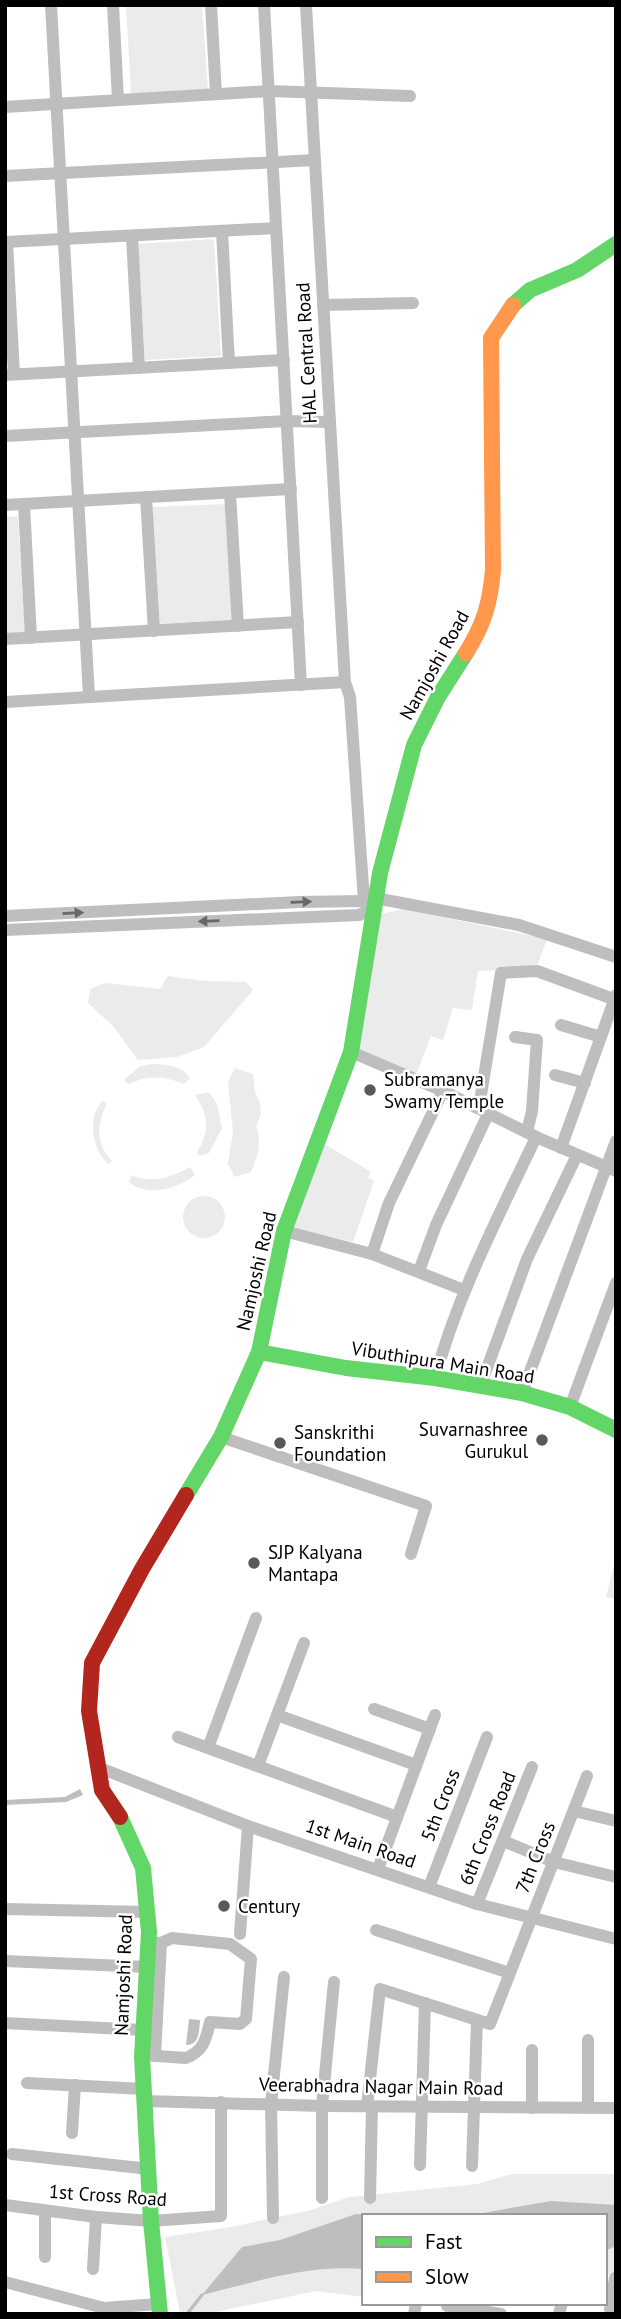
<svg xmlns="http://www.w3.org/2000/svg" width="621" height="2319" font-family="'PT Sans',sans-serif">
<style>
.green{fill:#ebebeb}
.water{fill:#bebebe}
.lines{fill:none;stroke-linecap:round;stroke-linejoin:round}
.stream{stroke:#bebebe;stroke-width:3.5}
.street{stroke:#bebebe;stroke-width:12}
.fast{stroke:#63d668;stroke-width:16}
.slow{stroke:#ff974d;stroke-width:16}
.jam{stroke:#b3261e;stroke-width:16}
.oneway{fill:#686868}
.poi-dot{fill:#595959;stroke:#fff;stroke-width:2.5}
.labels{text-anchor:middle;stroke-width:5;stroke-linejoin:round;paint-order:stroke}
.street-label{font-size:19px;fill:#000;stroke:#fff}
.poi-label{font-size:19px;fill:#000;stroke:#fff;text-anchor:start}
</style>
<rect width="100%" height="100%" fill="#fff"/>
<!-- green -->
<g class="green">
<polygon points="126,5 202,5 208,90 131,94"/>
<polygon points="214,239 221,356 145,360 138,244"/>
<polygon points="228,504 233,620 156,624 151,507"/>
<polygon points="18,516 25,632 5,634 5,517"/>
<polygon points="403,909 547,939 536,969 478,971 472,1010 453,1008 443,1040 431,1036 417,1072 408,1076 359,1051 381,914"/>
<polygon points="168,976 205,981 246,982 253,990 204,1047 177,1057 138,1060 113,1026 88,1003 90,989 105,983 160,989"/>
<path d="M153 1064C166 1065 182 1065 190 1078L184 1084C165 1076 148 1075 129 1084L124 1080 140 1066Z"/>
<path d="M235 1068 253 1074 255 1092 260 1104 261 1114 256 1126C262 1143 258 1156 251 1172L235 1177 228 1164 233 1132 228 1082Z"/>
<path d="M209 1092 217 1104 222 1128 209 1153 199 1156 197 1152C210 1132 209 1115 195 1095Z"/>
<path d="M102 1101 107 1103C97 1123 95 1143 112 1161L108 1164C92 1148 87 1119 102 1101Z"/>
<polygon points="323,1143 371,1172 368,1178 374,1181 353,1242 290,1228"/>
<path d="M190 1167 195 1175C178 1189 147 1197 129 1182L131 1175C151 1184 171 1178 190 1167Z"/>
<circle cx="204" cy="1217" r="21"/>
<polygon points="616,1557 616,1599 606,1597"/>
<polygon points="512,2174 616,2174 616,2275 605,2275 605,2216 364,2216 364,2297 316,2291 206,2314 188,2314 181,2311 180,2313 165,2237 231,2227 311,2210 349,2197 477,2184"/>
</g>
<!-- water -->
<g class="water">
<polygon points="80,1789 83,1795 66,1802 5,1805 5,1800 65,1797"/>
<path d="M189 2019 200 2020C199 2031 200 2045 186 2045Z"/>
<polygon points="551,2201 616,2205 616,2246 605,2251 605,2216 455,2216 483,2213"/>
<path d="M356 2214 382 2216H364V2269C308 2264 255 2282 202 2295L242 2247 280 2240Z"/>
</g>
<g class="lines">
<!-- stream -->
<polyline class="stream" points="187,2314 202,2295"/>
<!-- street -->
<g class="street">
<polyline points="51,5 89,697"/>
<polyline points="113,5 118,100"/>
<polyline points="211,5 216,94"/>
<polyline points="264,5 301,685"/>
<polyline points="306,5 345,682 350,697 364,901"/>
<polyline points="5,107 269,91 410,96"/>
<polyline points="5,176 315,160"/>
<polyline points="222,231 229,363"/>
<polyline points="132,236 139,368"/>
<polyline points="5,242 276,228"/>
<polyline points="7,242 14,374"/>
<polyline points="323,305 413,303"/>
<polyline points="5,375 284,360"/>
<polyline points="5,436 287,421 330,422"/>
<polyline points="230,493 238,626"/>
<polyline points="146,497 154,631"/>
<polyline points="24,504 31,638"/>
<polyline points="5,505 291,489"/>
<polyline points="5,639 298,622"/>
<polyline points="5,702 345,682"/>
<polyline points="375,898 519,925 616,957"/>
<polyline points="5,916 299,902 364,901 368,904"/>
<polyline points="5,930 359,915 374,908"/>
<polyline points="561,1025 601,1037"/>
<polyline points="515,1037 537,1040 532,1111 527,1132"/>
<polyline points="351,1052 443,1091 536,1137 616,1171"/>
<polyline points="555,1075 585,1083"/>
<polyline points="479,1107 501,973 537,971 616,1000"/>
<polyline points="561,1148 616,995"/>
<polyline points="284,1231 372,1254 464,1290"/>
<polyline points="372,1254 389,1203 443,1091"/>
<polyline points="419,1271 436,1225 489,1112"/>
<path d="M435 1378C458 1293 499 1216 536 1137"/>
<polyline points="480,1387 527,1259 577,1155"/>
<polyline points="522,1393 616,1141"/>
<polyline points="570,1407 616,1283"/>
<polyline points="221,1437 426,1506 411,1554"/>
<polyline points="374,1709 430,1729"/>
<polyline points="277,1715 416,1765"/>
<polyline points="178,1737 397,1817"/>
<polyline points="208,1748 256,1618"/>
<polyline points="258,1766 304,1643"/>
<polyline points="100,1768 248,1826 477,1904 616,1939"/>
<polyline points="574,1811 616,1821"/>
<polyline points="503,1841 554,1862 616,1877"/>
<polyline points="378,1869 435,1715"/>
<polyline points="429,1887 487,1737"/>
<polyline points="477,1904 532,1767"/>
<polyline points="5,1909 147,1912"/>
<polyline points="376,1930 510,1973"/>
<polyline points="240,1934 248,1826"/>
<polyline points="5,1961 148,1967"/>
<polyline points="5,2023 143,2030"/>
<polyline points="532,2050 532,2108"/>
<path d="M142 2055 186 2058C204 2051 206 2039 210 2022L240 2024 246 2019 251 1959 230 1944 172 1938 161 1943 149 1942"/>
<polyline points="155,2056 161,1943"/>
<polyline points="27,2083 144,2089"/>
<polyline points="145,2101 322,2106 616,2108"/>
<polyline points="367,2106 380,1989 490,2024 587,1776"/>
<polyline points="588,2108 588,2040"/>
<polyline points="72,2133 75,2085"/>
<polyline points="12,2154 150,2169"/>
<polyline points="420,2165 425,2003"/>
<polyline points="472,2166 477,2020"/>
<polyline points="322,2198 322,2106 334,1982"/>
<polyline points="370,2198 372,2106"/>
<polyline points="5,2205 96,2217 151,2221 221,2216 221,2102"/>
<polyline points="273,2218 271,2104 284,1977"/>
<polyline points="45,2257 45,2211"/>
<polyline points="93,2269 96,2217"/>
<polyline points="5,2282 104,2308 158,2304"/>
<polyline points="447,2306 501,2314"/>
<polyline points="610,2309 615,2278"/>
<polyline points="414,2314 416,2303"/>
<polyline points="559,2314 562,2303"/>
</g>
<!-- fast -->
<g class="fast">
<polyline points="513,305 530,290 577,270 616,244"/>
<polyline points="259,1352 346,1368 435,1378 522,1393 570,1407 616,1430"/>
<polyline points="186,1495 221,1437 259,1352 284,1231 351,1052 380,873 414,745 438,697 466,653"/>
<polyline points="120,1817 143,1868 149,1932 142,2057 151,2221 160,2314"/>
</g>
<!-- slow -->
<path class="slow" d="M466 653C484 624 490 604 493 570L491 338 513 305"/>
<!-- jam -->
<polyline class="jam" points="120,1817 102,1790 89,1711 92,1663 142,1569 186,1495"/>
</g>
<!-- one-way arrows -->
<defs><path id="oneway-solid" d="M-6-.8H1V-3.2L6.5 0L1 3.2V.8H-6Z" transform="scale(1.75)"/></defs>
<g class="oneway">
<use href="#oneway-solid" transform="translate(301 902) rotate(-2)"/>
<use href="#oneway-solid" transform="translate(73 913) rotate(-3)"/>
<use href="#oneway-solid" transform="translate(209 921) rotate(178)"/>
</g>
<!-- markers -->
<g class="poi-dot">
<circle cx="370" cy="1090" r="7"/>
<circle cx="542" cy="1440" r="7"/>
<circle cx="280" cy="1443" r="7"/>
<circle cx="254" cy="1563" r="7"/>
<circle cx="224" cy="1906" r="7"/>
</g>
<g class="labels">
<!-- street labels -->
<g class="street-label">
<text transform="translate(306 353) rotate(-93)" y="7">HAL Central Road</text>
<text transform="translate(434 665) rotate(-61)" y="7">Namjoshi Road</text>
<text transform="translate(256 1271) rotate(-77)" y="7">Namjoshi Road</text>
<text transform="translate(443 1362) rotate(9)" y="7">Vibuthipura Main Road</text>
<text transform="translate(440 1805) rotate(-69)" y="7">5th Cross</text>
<text transform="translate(487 1828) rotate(-68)" y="7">6th Cross Road</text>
<text transform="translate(361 1843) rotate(19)" y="7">1st Main Road</text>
<text transform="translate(535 1857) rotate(-68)" y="7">7th Cross</text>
<text transform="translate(123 1975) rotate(-88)" y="7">Namjoshi Road</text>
<text transform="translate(381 2086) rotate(1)" y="7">Veerabhadra Nagar Main Road</text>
<text transform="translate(108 2195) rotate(4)" y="7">1st Cross Road</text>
</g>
<!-- poi labels -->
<g class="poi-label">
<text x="384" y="1086">Subramanya<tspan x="384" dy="22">Swamy Temple</tspan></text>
<text x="528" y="1436" text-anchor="end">Suvarnashree<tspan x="528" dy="22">Gurukul</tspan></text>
<text x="294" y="1439">Sanskrithi<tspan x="294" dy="22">Foundation</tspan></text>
<text x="268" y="1559">SJP Kalyana<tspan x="268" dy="22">Mantapa</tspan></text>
<text x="238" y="1913">Century</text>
</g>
</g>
<!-- border -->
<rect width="621" height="2319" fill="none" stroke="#000000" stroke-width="14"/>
<!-- legend -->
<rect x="362" y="2214" width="245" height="91" fill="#ffffff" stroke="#999999" stroke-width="2"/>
<rect x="376" y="2237" width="35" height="10" fill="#63d668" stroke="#999999" stroke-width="2"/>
<text x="425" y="2249" font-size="21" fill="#000000">Fast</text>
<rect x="376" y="2272" width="35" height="10" fill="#ff974d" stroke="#999999" stroke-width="2"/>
<text x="425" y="2284" font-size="21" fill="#000000">Slow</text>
</svg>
